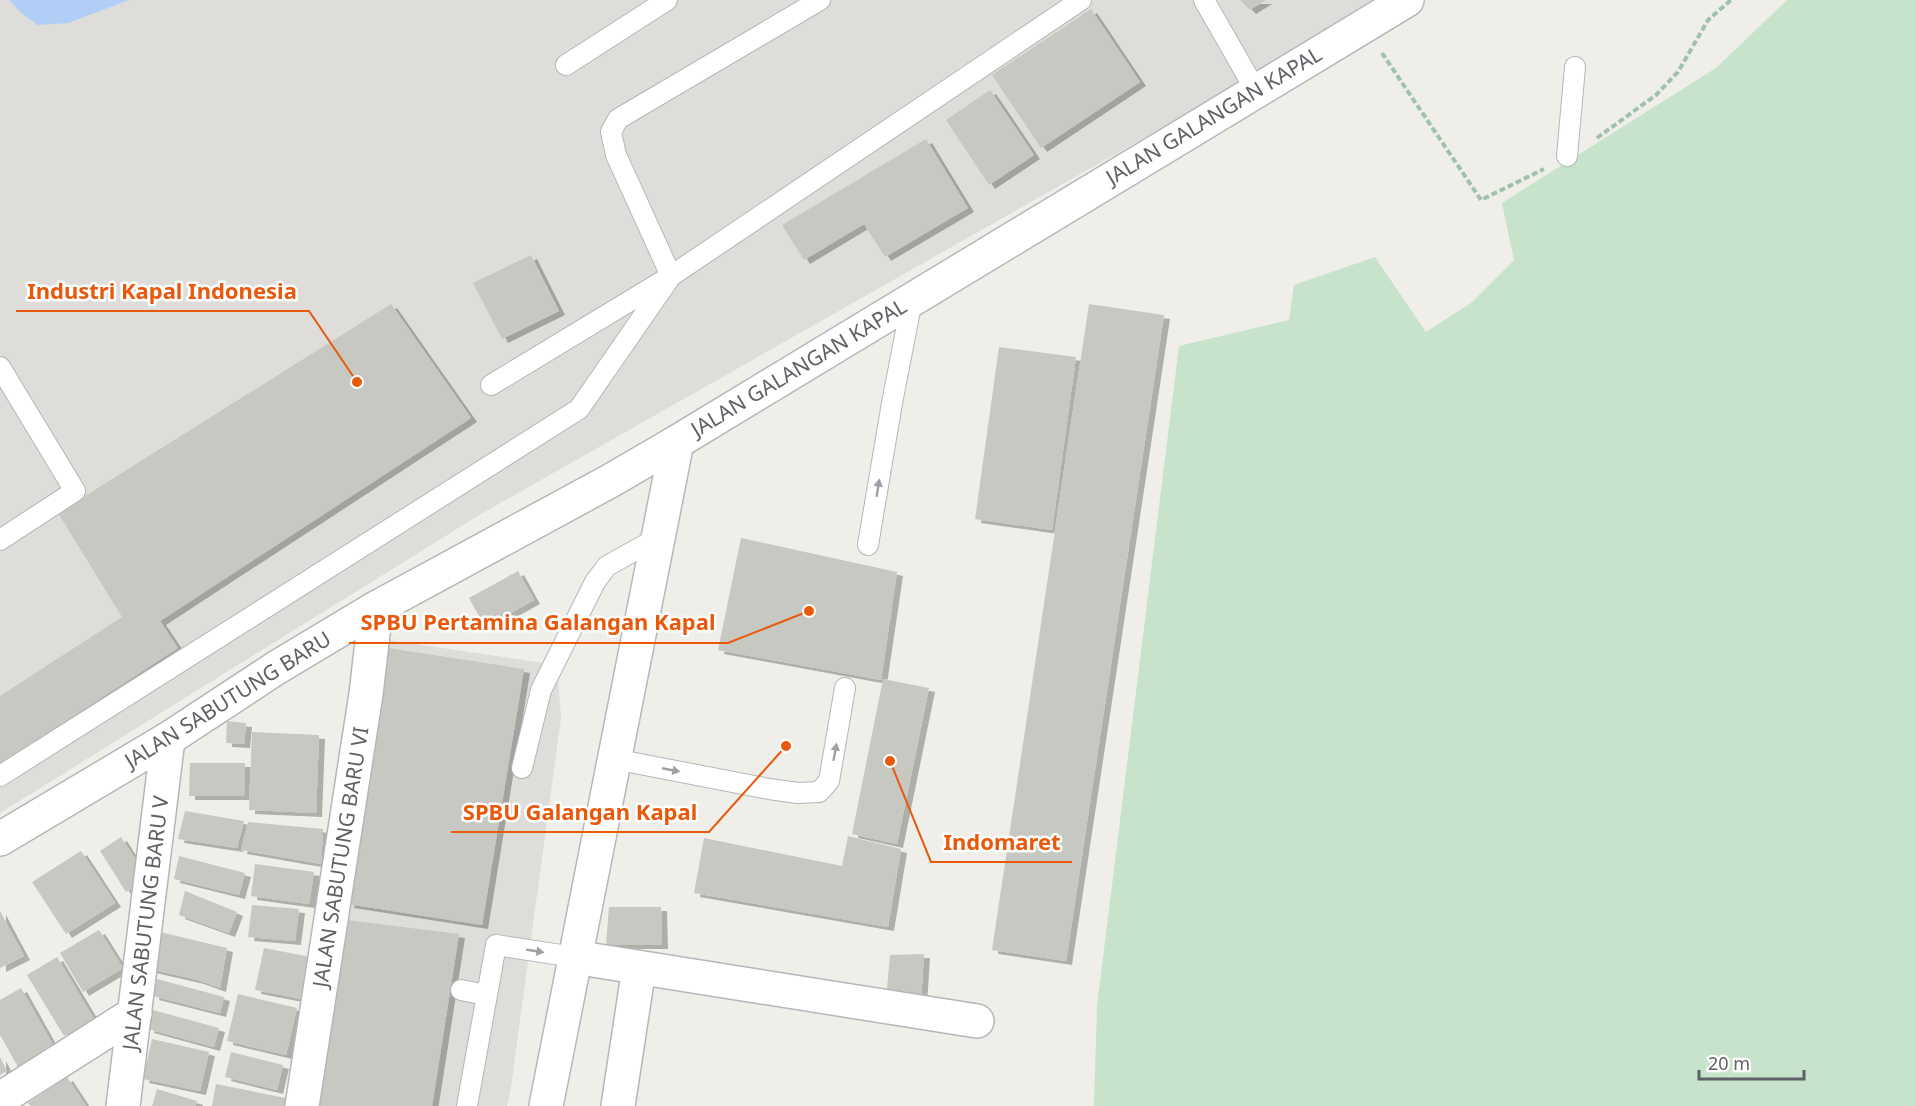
<svg xmlns="http://www.w3.org/2000/svg" width="1915" height="1106" font-family="'Noto Sans',sans-serif">
<style>
.industrial{fill:#deddd9}
.green{fill:#c7e3cb}
.water{fill:#b1cff6}
.building{fill:#c8c8c2;filter:url(#shadow)}
.lines{fill:none;stroke-linecap:round;stroke-linejoin:round}
.service-casing{stroke:#b4b6ba;stroke-width:22}
.minor-casing{stroke:#b4b6ba;stroke-width:36}
.tertiary-casing{stroke:#b4b6ba;stroke-width:36}
.secondary-casing{stroke:#b6b8bd;stroke-width:36}
.path{stroke:#a0c2ad;stroke-width:4;stroke-dasharray:6 3;stroke-linecap:butt}
.service{stroke:#fff;stroke-width:20}
.minor{stroke:#fff;stroke-width:33}
.tertiary{stroke:#fff;stroke-width:33}
.secondary{stroke:#fff;stroke-width:33}
.oneway{fill:#9fa0a3}
.labels{text-anchor:middle;stroke-width:5;stroke-linejoin:round;paint-order:stroke}
.street-label{font-size:21px;fill:#5f6166;stroke:#fff}
.leader{fill:none;stroke:#e8590c;stroke-width:2}
.callout-dot{fill:#e8590c;stroke:#fff;stroke-width:2}
.callout-label{font-size:22px;text-anchor:middle;font-weight:bold;fill:#e8590c;stroke:#fff;stroke-width:5;stroke-linejoin:round;paint-order:stroke}
</style>
<defs>
<filter id="shadow"><feDropShadow dx="6" dy="4" stdDeviation="0" flood-color="#0004"/></filter>
</defs>
<rect width="100%" height="100%" fill="#efeee8"/>
<!-- industrial -->
<g class="industrial">
<polygon points="0,0 9,0 20,12 69,23 129,0 1387,0 481,514 0,813"/>
<polygon points="381,639 557,665 561,718 511,1087 507,1106 304,1106"/>
</g>
<!-- green -->
<polygon class="green" points="1787,0 1915,0 1915,1106 1094,1106 1097,1006 1179,346 1289,320 1294,285 1375,257 1426,332 1471,303 1514,260 1502,203 1716,68"/>
<!-- water -->
<polygon class="water" points="9,0 129,0 69,23 38,25 20,12"/>
<!-- building -->
<g class="building">
<polygon points="1240,0 1266,0 1250,10"/>
<polygon points="1091,9 1140,82 1041,148 992,75"/>
<polygon points="990,90 1034,155 989,185 946,120"/>
<polygon points="926,139 968,208 885,257 864,224 804,260 782,225"/>
<polygon points="531,255 559,311 502,339 473,283"/>
<polygon points="391,304 471,418 160,621 178,648 0,764 0,696 122,617 58,513"/>
<polygon points="1089,304 1164,315 1066,961 992,950"/>
<polygon points="999,347 1076,357 1052,530 975,519"/>
<polygon points="741,538 897,572 881,680 718,650"/>
<polygon points="518,571 534,600 485,627 469,598"/>
<polygon points="388,648 524,669 482,925 348,904"/>
<polygon points="883,679 929,688 897,844 852,834"/>
<polygon points="227,721 246,723 244,744 226,743"/>
<polygon points="252,732 319,735 316,813 249,810"/>
<polygon points="190,763 245,763 244,796 189,796"/>
<polygon points="185,811 244,821 237,848 178,839"/>
<polygon points="248,822 323,829 321,864 241,850"/>
<polygon points="848,836 901,849 888,927 694,893 704,838 842,866"/>
<polygon points="121,837 147,878 126,892 100,851"/>
<polygon points="81,851 115,903 66,934 32,882"/>
<polygon points="179,856 245,873 239,895 174,879"/>
<polygon points="255,864 314,872 309,904 251,896"/>
<polygon points="185,891 237,912 229,933 179,915"/>
<polygon points="252,905 299,909 295,941 248,937"/>
<polygon points="609,907 661,907 662,945 606,945"/>
<polygon points="0,911 24,956 0,968"/>
<polygon points="338,919 459,934 432,1106 308,1106"/>
<polygon points="99,930 123,968 83,992 60,953"/>
<polygon points="160,932 227,948 220,988 198,980 150,969"/>
<polygon points="264,948 311,957 302,999 255,990"/>
<polygon points="924,954 921,1000 886,1000 890,955"/>
<polygon points="57,957 94,1019 64,1036 27,975"/>
<polygon points="157,979 224,997 220,1013 153,996"/>
<polygon points="21,988 54,1047 18,1067 0,1035 0,1000"/>
<polygon points="238,994 297,1008 286,1055 227,1041"/>
<polygon points="153,1010 219,1028 214,1047 148,1029"/>
<polygon points="152,1039 209,1052 200,1091 143,1079"/>
<polygon points="231,1052 283,1065 277,1090 225,1077"/>
<polygon points="0,1057 7,1071 0,1075"/>
<polygon points="67,1077 86,1106 31,1106 28,1103"/>
<polygon points="216,1084 290,1099 288,1106 212,1106"/>
<polygon points="157,1089 197,1101 195,1106 152,1106"/>
</g>
<g class="lines">
<defs>
<g id="service">
<polyline points="1204,0 1256,91"/>
<polyline points="566,65 667,0"/>
<polyline points="1567,156 1575,67"/>
<polyline points="0,367 75,491 0,540"/>
<polyline points="491,385 671,276 616,155 611,132 618,119 820,0"/>
<polyline points="868,545 892,403 912,300"/>
<polyline points="614,759 769,789 798,793 819,792 829,781 845,688"/>
<polyline points="522,768 541,690 595,582 607,566 659,537"/>
<polyline points="0,776 579,409 671,276 1081,0"/>
<polyline points="461,990 486,995"/>
<polyline points="467,1106 496,945 574,957"/>
</g>
<g id="minor">
<polyline points="574,957 977,1021"/>
<polyline points="0,1099 135,1013"/>
<polyline points="123,1106 168,739"/>
<polyline points="302,1106 366,694 376,608"/>
<polyline points="618,1106 639,968"/>
</g>
<polyline id="tertiary" points="0,839 168,739 276,668 376,608 610,481 677,442"/>
<polyline id="secondary" points="546,1106 677,442 1407,0"/>
</defs>
<!-- service casing -->
<use href="#service" class="service-casing"/>
<!-- minor casing -->
<use href="#minor" class="minor-casing"/>
<!-- tertiary casing -->
<use href="#tertiary" class="tertiary-casing"/>
<!-- secondary casing -->
<use href="#secondary" class="secondary-casing"/>
<!-- path -->
<g class="path">
<polyline points="1382,53 1481,200 1544,169"/>
<polyline points="1597,138 1656,95 1678,72 1708,20 1731,0"/>
</g>
<!-- service -->
<use href="#service" class="service"/>
<!-- minor -->
<use href="#minor" class="minor"/>
<!-- tertiary -->
<use href="#tertiary" class="tertiary"/>
<!-- secondary -->
<use href="#secondary" class="secondary"/>
</g>
<!-- one-way arrows -->
<defs><path id="oneway-solid" d="M-6-.8H1V-3.2L6.5 0L1 3.2V.8H-6Z" transform="scale(1.5)"/></defs>
<g class="oneway">
<use href="#oneway-solid" transform="translate(878 488) rotate(-81)"/>
<use href="#oneway-solid" transform="translate(835 752) rotate(-80)"/>
<use href="#oneway-solid" transform="translate(671 770) rotate(11)"/>
<use href="#oneway-solid" transform="translate(535 951) rotate(9)"/>
</g>
<g class="labels">
<!-- street labels -->
<g class="street-label">
<text transform="translate(1214 116) rotate(-31)" y="7">JALAN GALANGAN KAPAL</text>
<text transform="translate(799 368) rotate(-31)" y="7">JALAN GALANGAN KAPAL</text>
<text transform="translate(228 700) rotate(-32)" y="7">JALAN SABUTUNG BARU</text>
<text transform="translate(341 857) rotate(-81)" y="7">JALAN SABUTUNG BARU VI</text>
<text transform="translate(146 923) rotate(-83)" y="7">JALAN SABUTUNG BARU V</text>
</g>
</g>
<!-- callouts -->
<path class="leader" d="M357 382L309 311H16M809 611L728 643H349M786 746L709 832H451M890 761L931 862H1072"/>
<g class="callout-dot">
<circle cx="357" cy="382" r="6"/>
<circle cx="809" cy="611" r="6"/>
<circle cx="786" cy="746" r="6"/>
<circle cx="890" cy="761" r="6"/>
</g>
<g class="callout-label">
<text x="162" y="299">Industri Kapal Indonesia</text>
<text x="538" y="630">SPBU Pertamina Galangan Kapal</text>
<text x="580" y="820">SPBU Galangan Kapal</text>
<text x="1002" y="850">Indomaret</text>
</g>
<!-- scale -->
<path d="M1699 1070v9h105v-9" fill="none" stroke="#5f6166" stroke-width="3"/>
<text x="1708" y="1070" font-size="18" fill="#5f6166" stroke="#ffffff" stroke-width="4.5" paint-order="stroke">20 m</text>
</svg>
